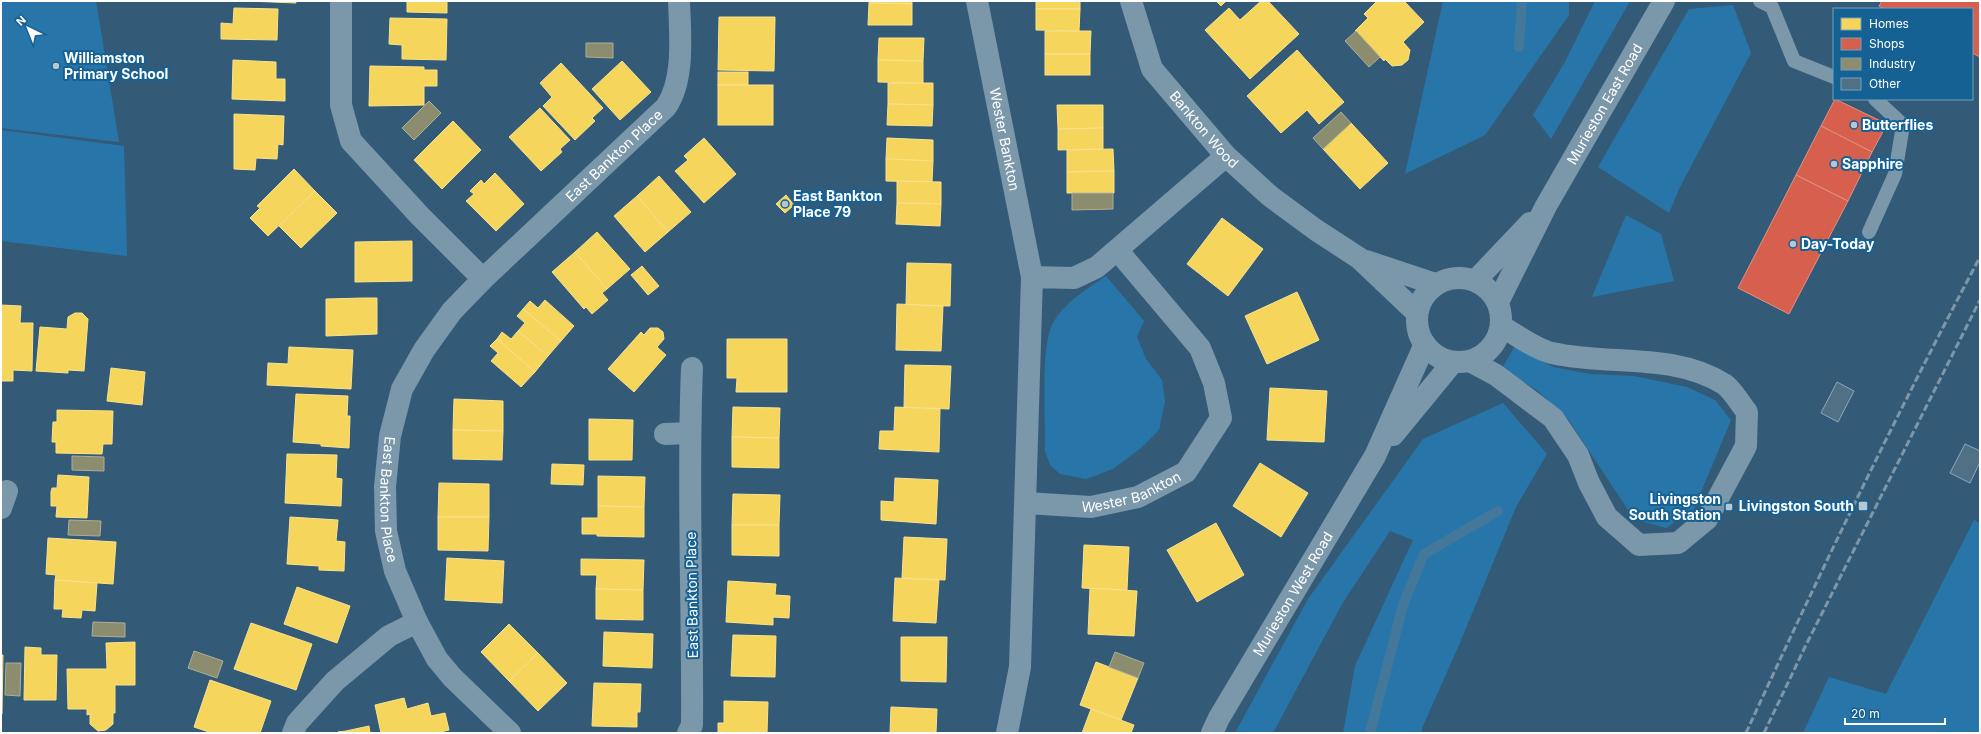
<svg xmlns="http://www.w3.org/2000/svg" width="1981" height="734" font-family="Inter,sans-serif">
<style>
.green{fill:#2876a9}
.homes{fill:#f6d55c;stroke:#f9e28d}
.shops{fill:#d6604d;stroke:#e29082}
.industry{fill:#8c8c6e;stroke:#aeae9a}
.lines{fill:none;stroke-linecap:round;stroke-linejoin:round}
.stream{stroke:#44789b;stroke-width:10}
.building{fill:#507086;stroke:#90a7b8}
.service{stroke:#7b97aa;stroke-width:14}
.minor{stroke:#7b97aa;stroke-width:22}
.tertiary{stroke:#7b97aa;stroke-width:22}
.rail{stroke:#7d97a9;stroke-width:3;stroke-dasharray:7 3;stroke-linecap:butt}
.poi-dot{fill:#b8c6cf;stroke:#166194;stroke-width:1.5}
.labels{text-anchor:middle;stroke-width:4;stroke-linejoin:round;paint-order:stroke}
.poi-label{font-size:14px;font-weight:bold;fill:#fff;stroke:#166194;text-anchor:start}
.street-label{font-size:14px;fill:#fff;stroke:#166194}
</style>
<rect width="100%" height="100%" fill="#335b77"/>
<!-- green -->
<g class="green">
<polygon points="1,1 96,1 119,142 1,128"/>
<polygon points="1443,1 1569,1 1569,15 1485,135 1405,174"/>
<polygon points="1595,1 1630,1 1551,139 1533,115 1565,62"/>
<polygon points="1733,5 1751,53 1680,187 1669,213 1598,167 1689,9"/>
<polygon points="1,130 124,146 127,256 1,241"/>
<polygon points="1626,215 1661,234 1674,281 1592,297"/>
<path d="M1106 276 1144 321 1137 337 1146 359 1162 380 1165 401 1159 430 1141 448 1113 469 1086 479 1060 474 1050 465 1045 451C1046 422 1040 346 1053 323 1065 302 1087 289 1106 276Z"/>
<polygon points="1515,346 1553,367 1590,374 1634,376 1687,387 1715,400 1731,420 1694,509 1666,528 1634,519 1568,419 1538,391 1502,368"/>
<polygon points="1503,403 1547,454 1516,507 1459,645 1422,728 1422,733 1343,733 1355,666 1413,540 1390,531 1342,604 1273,733 1235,733 1308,599 1423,439"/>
<polygon points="1974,520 1980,523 1980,733 1803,733 1829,677 1886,694"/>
</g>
<!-- homes -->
<g class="homes">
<polygon points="247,1 296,1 296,3"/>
<polygon points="407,1 447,1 447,13 407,12"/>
<polygon points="869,1 912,1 912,4 869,3"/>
<rect x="1036" y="1" width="44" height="8"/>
<polygon points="1216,1 1226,1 1221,6"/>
<polygon points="1261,1 1268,1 1299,34 1250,79 1205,30 1229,8 1240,20"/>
<polygon points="1377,1 1404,1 1424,22 1403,42 1410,50 1408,60 1402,65 1392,66 1385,59 1384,61 1355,31 1368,18 1364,14"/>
<polygon points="869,3 912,4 912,25 868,25"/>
<polygon points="234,8 278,9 277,40 221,39 221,23 233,24"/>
<polygon points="1036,9 1080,9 1079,31 1036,30"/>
<polygon points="719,17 775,17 774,71 718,70"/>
<polygon points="390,18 447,19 446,60 402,59 402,45 389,44"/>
<polygon points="1045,31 1091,31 1090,54 1045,54"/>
<polygon points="879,38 924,38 923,61 878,60"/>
<polygon points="1297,50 1344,102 1319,124 1307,110 1281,133 1247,96"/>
<rect x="1045" y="54" width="45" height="21"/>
<polygon points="233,60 276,62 276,79 285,79 285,101 232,99"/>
<polygon points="878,60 923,61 923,83 878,82"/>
<polygon points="622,61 651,92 620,120 592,89"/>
<polygon points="561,63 603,108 592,118 595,121 575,140 543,106 552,97 540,83"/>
<polygon points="370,66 424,67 424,70 437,70 437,86 424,86 424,105 369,106"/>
<rect x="718" y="72" width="30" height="13"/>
<polygon points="888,83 933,83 933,105 888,104"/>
<rect x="718" y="85" width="55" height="40"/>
<polygon points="888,104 933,105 932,126 887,125"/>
<polygon points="1057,105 1103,105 1103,128 1058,129"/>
<polygon points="540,108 570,140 560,149 562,152 541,171 509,137"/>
<polygon points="234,114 284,116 283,145 278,144 277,159 256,158 255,170 234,169"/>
<polygon points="453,121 481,150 442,189 414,160"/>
<polygon points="1351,123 1388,163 1360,189 1323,149"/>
<polygon points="1103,128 1103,149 1058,150 1058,129"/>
<polygon points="704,138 736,174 704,203 675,171 688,160 684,156"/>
<polygon points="887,138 933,140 933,161 886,159"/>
<polygon points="1113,149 1114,171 1067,172 1067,150"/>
<polygon points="886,159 933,161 932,182 886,181"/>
<polygon points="294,169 315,191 268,236 250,218 260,208 257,206"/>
<polygon points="1114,171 1114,193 1067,193 1067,172"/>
<polygon points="495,173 524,204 496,231 466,201 474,194 470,191 481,180 484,184"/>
<polygon points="659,176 691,212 668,232 637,196"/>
<polygon points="897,181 941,182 941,204 897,203"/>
<polygon points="315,191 337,213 301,248 279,226"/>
<polygon points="786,195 794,205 785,213 776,204"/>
<polygon points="637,196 668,232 645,252 614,216"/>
<polygon points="897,203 941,204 940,226 896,224"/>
<polygon points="1222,218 1263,249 1228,296 1187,264"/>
<polygon points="597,232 630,269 607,289 575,252"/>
<polygon points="412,241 412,281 355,282 355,242"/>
<polygon points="575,252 607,289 602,293 608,300 592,314 586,307 584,309 552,272"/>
<polygon points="907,263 951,264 950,306 906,305"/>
<polygon points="642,266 659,286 648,295 631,275"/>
<polygon points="1297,292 1319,340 1267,364 1245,316"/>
<polygon points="363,298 377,298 377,334 326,336 326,299"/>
<polygon points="545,300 574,326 561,341 523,309 530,301 538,308"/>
<polygon points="897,304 943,306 941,351 896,350"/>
<polygon points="1,305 21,306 20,323 33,323 32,371 13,370 13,381 1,381"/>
<polygon points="523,309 561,341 548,356 518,331 525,323 517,316"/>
<polygon points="75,313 82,313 88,319 84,371 68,370 68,373 36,371 40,327 67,329 68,317"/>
<polygon points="650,328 658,328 663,332 664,339 657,347 666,355 634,392 608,369 641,332 644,335"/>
<polygon points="518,331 548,356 535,372 497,339 502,332 511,339"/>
<polygon points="497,339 535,372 521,387 491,361 498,353 490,346"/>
<polygon points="727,339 787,339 787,392 736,392 737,378 727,378"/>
<polygon points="289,347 353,350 351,389 267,385 268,363 288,364"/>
<polygon points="905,365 951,366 949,409 904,407"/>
<polygon points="111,368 145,372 142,405 107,401"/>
<polygon points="1270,388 1327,391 1324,442 1267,440"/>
<polygon points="296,394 348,396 347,416 350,416 349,448 321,446 321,444 293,442"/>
<polygon points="454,399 503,401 503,431 453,430"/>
<polygon points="733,407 780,408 779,438 732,437"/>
<polygon points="895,407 940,409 939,452 879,449 880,431 894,431"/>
<polygon points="57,410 113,411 112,444 103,444 102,454 56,453 56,442 52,442 53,422 57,422"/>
<polygon points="589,419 633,420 632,460 589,460"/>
<polygon points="453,430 503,431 502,460 453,459"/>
<polygon points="732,437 779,438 779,468 732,467"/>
<polygon points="287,454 337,455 336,478 342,479 341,506 285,503"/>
<polygon points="1260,463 1308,493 1281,537 1233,506"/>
<polygon points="552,464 584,465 583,485 551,484"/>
<polygon points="58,475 89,477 87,518 56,517 57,506 51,506 51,492 52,488 57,488"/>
<polygon points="598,476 645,477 644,507 598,506"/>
<polygon points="895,478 938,480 936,524 881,520 881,501 894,502"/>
<polygon points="439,483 489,484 489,517 438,517"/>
<polygon points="733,494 780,495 779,525 732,525"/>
<polygon points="598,506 644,507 644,537 597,536 597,534 582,534 582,518 598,518"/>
<polygon points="290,517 338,520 336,541 345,542 344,571 319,570 319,566 287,564"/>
<polygon points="438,517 489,517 488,551 438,550"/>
<polygon points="1216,523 1244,575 1197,602 1167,550"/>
<polygon points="732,525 779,525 779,556 732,555"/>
<polygon points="904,537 947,539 945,580 902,578"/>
<polygon points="48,538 116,542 113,584 55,580 56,575 46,574"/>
<polygon points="1084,545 1129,547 1127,590 1082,588"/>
<polygon points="447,558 504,561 502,603 445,600"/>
<polygon points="581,559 644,560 643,590 596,589 597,575 581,575"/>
<polygon points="895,578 939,580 936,623 893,621"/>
<polygon points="55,580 97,583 95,611 82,610 81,618 62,617 63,609 54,609"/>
<polygon points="728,581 776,584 775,595 790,596 789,618 773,617 773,625 726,622"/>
<polygon points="297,587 350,606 337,643 284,624"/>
<polygon points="1090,588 1137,591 1134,636 1088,634"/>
<polygon points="596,589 643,590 643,620 596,619"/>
<polygon points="251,623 312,644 296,690 234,669"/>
<polygon points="509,624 538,653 509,681 481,652"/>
<polygon points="604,632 653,634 652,668 603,666"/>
<polygon points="733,635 776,636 775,677 731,676"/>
<polygon points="901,637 947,637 946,682 901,681"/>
<polygon points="135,642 135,685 115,685 115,713 113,713 113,724 106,730 98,731 90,724 90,714 87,715 87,709 68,709 67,669 107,669 106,643"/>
<polygon points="25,647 41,648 41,655 57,655 56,700 24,700"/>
<polygon points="538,653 567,683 538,711 509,681"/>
<polygon points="1,655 3,655 2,714 1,714"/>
<polygon points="1096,662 1138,678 1121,720 1080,705"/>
<polygon points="210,680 271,701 260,733 212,733 194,727"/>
<polygon points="594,683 641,684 640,712 637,712 637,727 592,726"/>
<polygon points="404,698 407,709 428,703 431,716 445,713 449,730 436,733 381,733 375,705"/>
<polygon points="724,701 768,702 767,733 718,733 718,723 724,723"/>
<polygon points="891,707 937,709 936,733 890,733"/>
<polygon points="1091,709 1134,725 1131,733 1082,733"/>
<polygon points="369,726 370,733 338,732 346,731"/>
</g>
<!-- shops -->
<g class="shops">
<polygon points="1882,1 1980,1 1980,57 1972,53 1972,9 1884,9 1879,6"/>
<polygon points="1835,99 1887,124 1872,152 1821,126"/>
<polygon points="1821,126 1872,152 1848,201 1796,175"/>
<polygon points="1796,175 1848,201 1789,314 1738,288"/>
</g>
<!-- industry -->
<g class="industry">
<polygon points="1356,31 1380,57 1369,67 1345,41"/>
<polygon points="586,43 613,43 613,58 586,57"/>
<polygon points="429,101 441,113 414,140 402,128"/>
<polygon points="1341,112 1351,123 1323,149 1313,138"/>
<polygon points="1072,193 1113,193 1113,209 1072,210"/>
<polygon points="72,456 104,457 104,471 72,470"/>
<polygon points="69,520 101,521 100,536 68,535"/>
<polygon points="93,622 125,623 125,637 92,636"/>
<polygon points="194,651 223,661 217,678 188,668"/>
<polygon points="1115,652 1144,663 1138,678 1109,667"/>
<polygon points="6,663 21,663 20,696 5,695"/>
</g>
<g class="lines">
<!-- stream -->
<g class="stream">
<polyline points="1519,47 1522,1"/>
<polyline points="1370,733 1403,605 1424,554 1498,511"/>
</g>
</g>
<!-- building -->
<g class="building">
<polygon points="1837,382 1854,391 1838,422 1821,413"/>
<polygon points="1965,444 1980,451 1980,462 1970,483 1950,473"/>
</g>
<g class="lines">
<!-- service -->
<g class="service">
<polyline points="1760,1 1772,7 1794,61 1834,77"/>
<polyline points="1869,232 1895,174 1903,125 1875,99"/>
</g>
<!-- minor -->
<g class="minor">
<path id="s1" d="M341 1V105L351 141 420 216 483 279 452 311 424 350 402 389 390 436 385 487 386 531 395 571 417 622 437 659 452 677 510 733"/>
<path id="s2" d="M977 1 1032 277"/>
<path id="s3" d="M1131 1 1152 69 1226 156 1270 196 1316 230 1359 258 1417 313"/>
<polyline points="1366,261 1435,284"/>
<path id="s4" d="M483 279 666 107C685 80 680 33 679 1"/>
<path d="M1470 361 1496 375 1553 418 1578 455 1589 483 1607 517 1639 545 1678 543 1707 519 1746 446 1747 412C1740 404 1733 390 1724 384 1672 352 1609 366 1552 353 1535 349 1517 335 1501 326"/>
<polyline points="665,434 689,433"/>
<path id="s5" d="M1026 503 1091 507 1138 497 1186 472 1221 418 1214 383 1200 348 1118 251"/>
<polyline points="1,508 7,491"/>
<polyline points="293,733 297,723 335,681 389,636 417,622"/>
<path d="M688 733 692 725C693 606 687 487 692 368"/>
<polyline points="1007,733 1020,667 1032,277 1074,278 1097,267 1226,156"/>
</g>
<!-- tertiary -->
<g class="tertiary">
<circle cx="1459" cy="320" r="42"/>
<polyline points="1476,280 1530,223"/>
<path id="s6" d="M1498 302 1546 206 1664 1"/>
<polyline points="1393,435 1453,362"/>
<path id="s7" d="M1212 733 1219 718 1375 456 1425 344"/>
</g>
<!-- rail -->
<g class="rail">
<path d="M1746 733C1820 572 1897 413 1980 257"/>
<polyline points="1764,733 1805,647 1980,300"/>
</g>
</g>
<!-- markers -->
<g class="poi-dot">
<circle cx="56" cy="66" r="4"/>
<circle cx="1854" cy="125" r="4"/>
<circle cx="1834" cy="164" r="4"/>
<circle cx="785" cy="204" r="4"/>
<circle cx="1793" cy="244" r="4"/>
<rect x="1858" y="501" width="10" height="10" rx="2"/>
<rect x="1725" y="503" width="8" height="8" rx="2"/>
</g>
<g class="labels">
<!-- poi labels -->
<g class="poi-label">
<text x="64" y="63">Williamston<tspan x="64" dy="16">Primary School</tspan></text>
<text x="1862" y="130">Butterflies</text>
<text x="1842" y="169">Sapphire</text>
<text x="793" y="201">East Bankton<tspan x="793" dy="16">Place 79</tspan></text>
<text x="1801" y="249">Day-Today</text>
<text x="1721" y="504" text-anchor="end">Livingston<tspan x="1721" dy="16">South Station</tspan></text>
<text x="1854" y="511" text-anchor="end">Livingston South</text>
</g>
<!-- street labels -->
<g class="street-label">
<text dy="5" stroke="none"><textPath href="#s6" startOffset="225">Murieston East Road</textPath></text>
<text dy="5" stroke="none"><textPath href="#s3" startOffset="151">Bankton Wood</textPath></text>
<text dy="5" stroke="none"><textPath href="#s2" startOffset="141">Wester Bankton</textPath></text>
<text dy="5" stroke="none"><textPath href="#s4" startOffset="180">East Bankton Place</textPath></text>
<text dy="5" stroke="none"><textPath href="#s5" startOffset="108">Wester Bankton</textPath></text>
<text dy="5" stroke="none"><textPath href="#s1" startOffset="582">East Bankton Place</textPath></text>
<text dy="5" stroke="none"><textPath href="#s7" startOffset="161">Murieston West Road</textPath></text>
<text transform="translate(692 595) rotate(-91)" y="5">East Bankton Place</text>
</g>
</g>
<!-- border -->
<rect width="1981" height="734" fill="none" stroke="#ffffff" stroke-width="4"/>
<!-- legend -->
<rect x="1833" y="8" width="140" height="92" fill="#166194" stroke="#73a0bf"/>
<rect x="1841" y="18" width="20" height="12" fill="#f6d55c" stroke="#73a0bf"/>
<text x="1869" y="28" font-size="12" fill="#ffffff">Homes</text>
<rect x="1841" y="38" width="20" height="12" fill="#d6604d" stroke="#73a0bf"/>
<text x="1869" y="48" font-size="12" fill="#ffffff">Shops</text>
<rect x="1841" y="58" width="20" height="12" fill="#8c8c6e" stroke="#73a0bf"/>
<text x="1869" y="68" font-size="12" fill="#ffffff">Industry</text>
<rect x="1841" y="78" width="20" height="12" fill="#507086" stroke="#73a0bf"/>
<text x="1869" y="88" font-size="12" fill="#ffffff">Other</text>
<!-- north arrow -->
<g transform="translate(28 28) rotate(317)" stroke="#166194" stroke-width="3" paint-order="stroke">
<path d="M0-3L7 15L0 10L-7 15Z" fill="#ffffff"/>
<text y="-6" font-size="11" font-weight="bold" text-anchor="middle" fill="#ffffff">N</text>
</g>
<!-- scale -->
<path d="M1845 718v6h100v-6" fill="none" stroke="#ffffff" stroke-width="2"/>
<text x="1851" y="718" font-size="12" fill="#ffffff" stroke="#166194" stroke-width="3" paint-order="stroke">20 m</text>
</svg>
